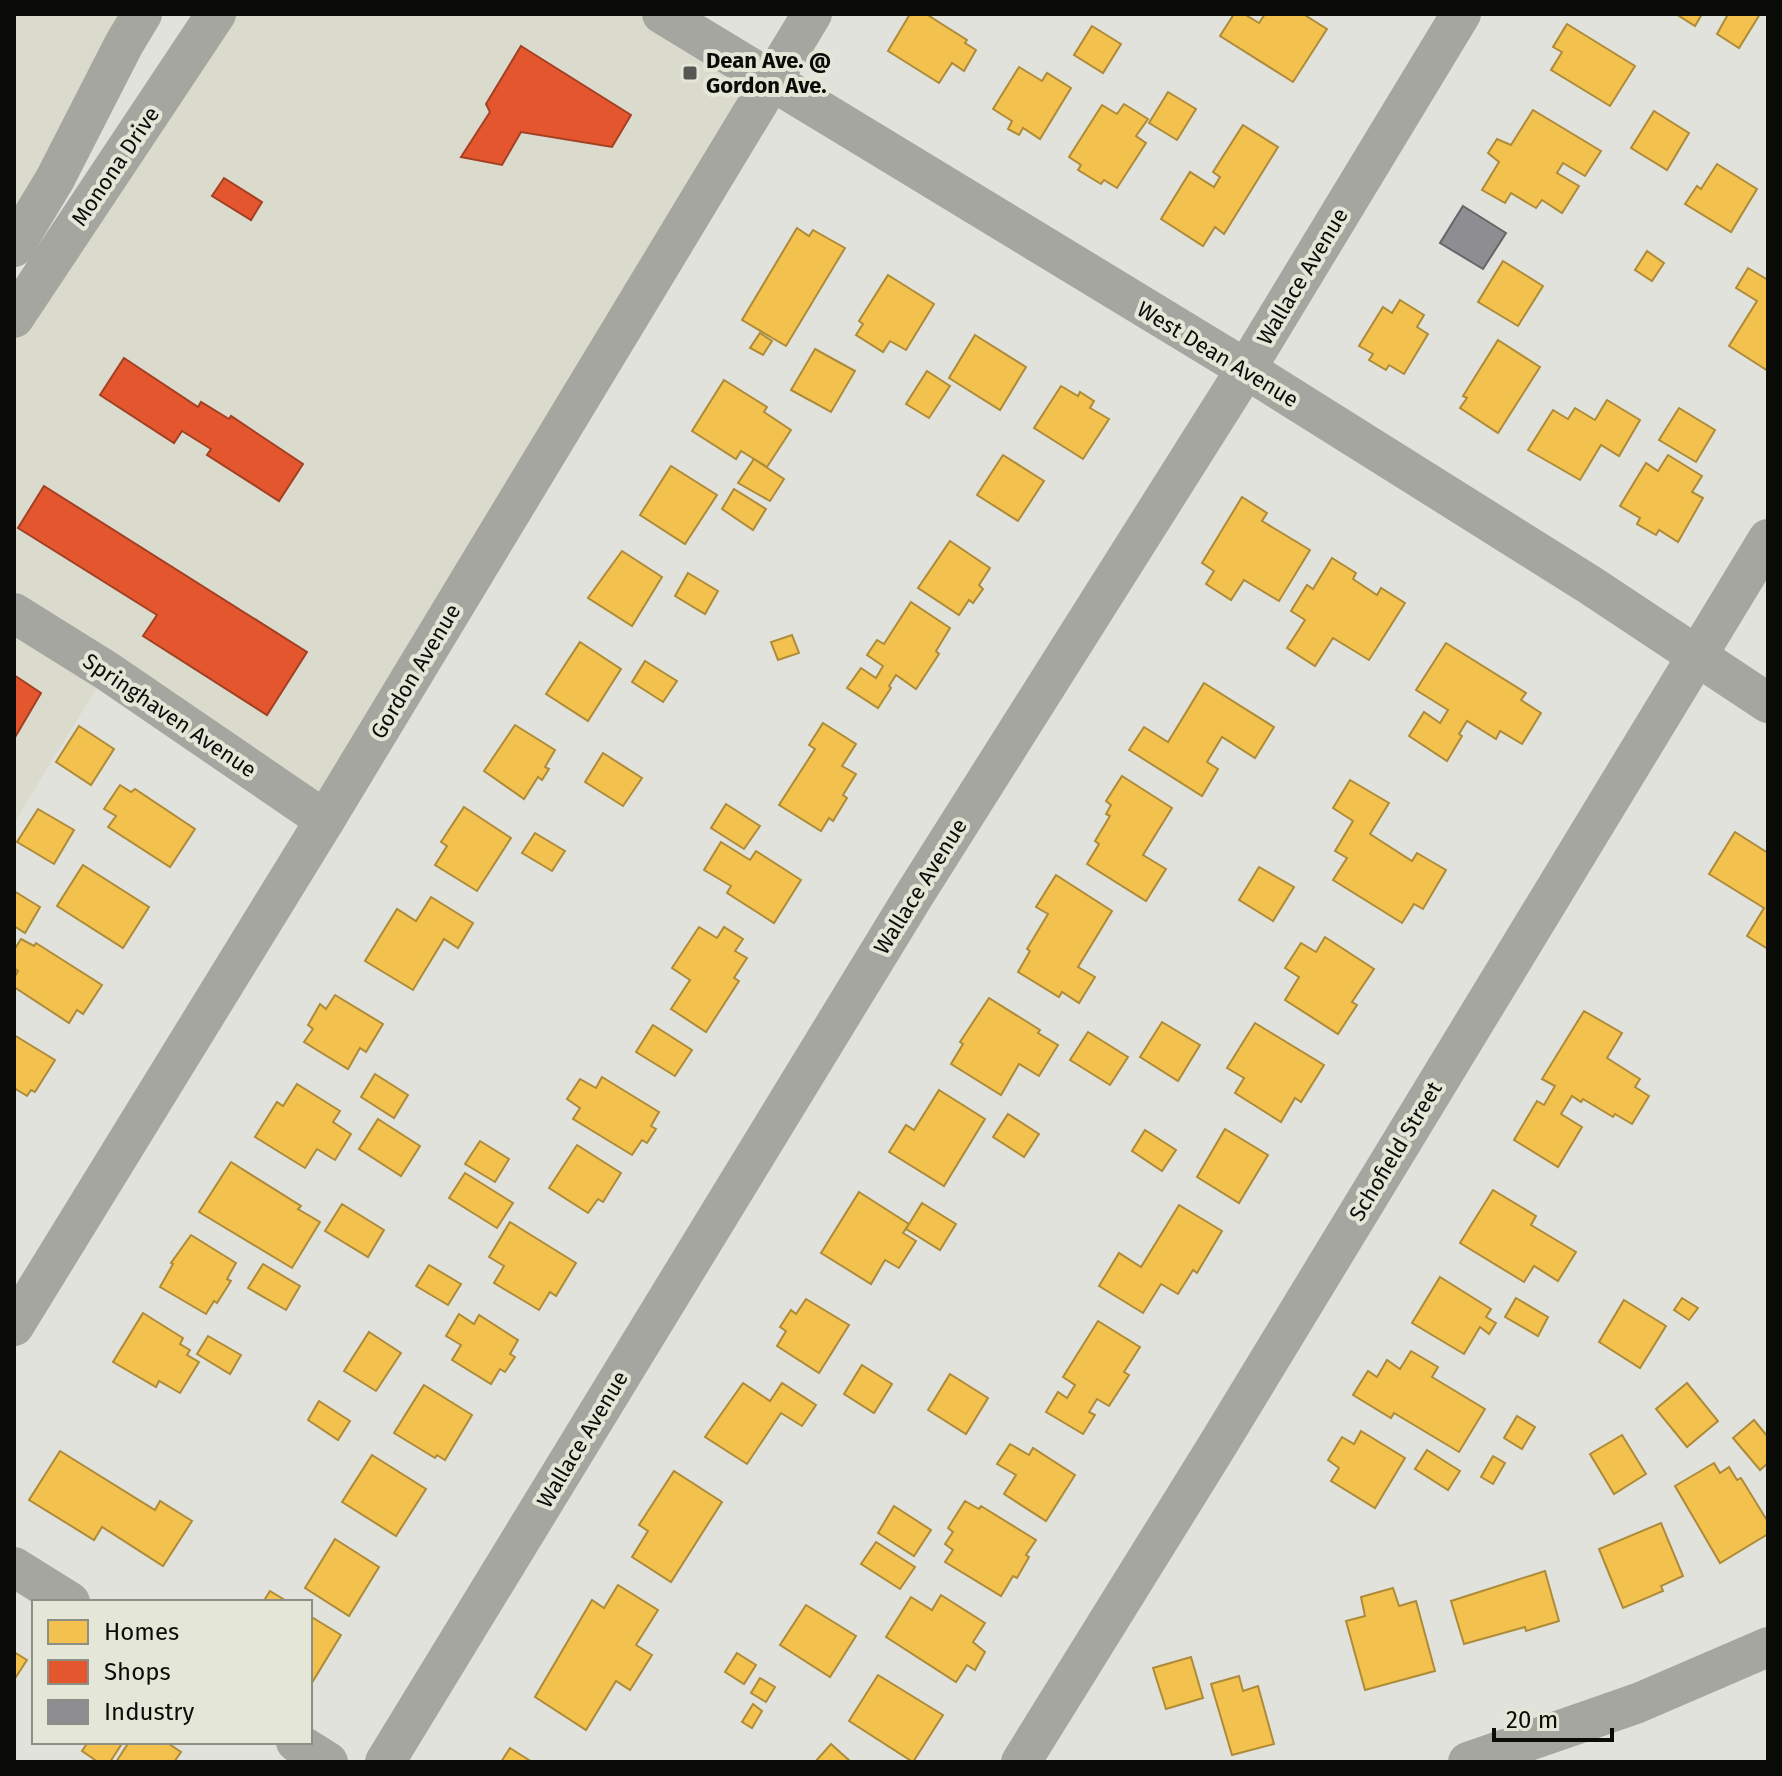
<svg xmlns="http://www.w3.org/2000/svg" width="1782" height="1776" font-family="'Fira Sans',sans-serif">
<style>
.built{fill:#dadbcd}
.homes{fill:#f2c14e;stroke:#ad8b39;stroke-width:2}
.shops{fill:#e4572e;stroke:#a34023;stroke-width:2}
.industry{fill:#8d8d92;stroke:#666669;stroke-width:2}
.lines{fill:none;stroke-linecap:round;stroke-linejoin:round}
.minor{stroke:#a6a6a0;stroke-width:40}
.poi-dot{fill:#565752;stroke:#e4e6d8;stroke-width:3}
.labels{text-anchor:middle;stroke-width:8;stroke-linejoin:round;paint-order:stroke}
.poi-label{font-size:22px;font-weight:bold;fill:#0b0c08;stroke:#e4e6d8;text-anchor:start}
.street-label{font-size:22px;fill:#0b0c08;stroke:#e4e6d8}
</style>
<rect width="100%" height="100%" fill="#e2e2dc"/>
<!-- built -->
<g class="built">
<polygon points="14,14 142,14 14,247"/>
<polygon points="216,14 662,14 770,80 325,820 107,671 14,823 14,318"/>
</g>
<!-- homes -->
<g class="homes">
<polygon points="910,14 926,14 967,40 965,43 976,50 964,71 952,63 939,83 888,51"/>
<polygon points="1234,14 1244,14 1259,23 1265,14 1303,14 1327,29 1293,82 1220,36"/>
<polygon points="1676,14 1702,14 1695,26"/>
<polygon points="1724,14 1760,14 1739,48 1717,34 1727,16"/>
<polygon points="1567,24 1635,66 1610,106 1551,70 1562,52 1553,47"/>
<polygon points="1092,26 1121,44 1103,73 1074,55"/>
<polygon points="1019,67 1042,81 1047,73 1071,88 1040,139 1023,128 1019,135 1008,129 1012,121 993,109"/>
<polygon points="1168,92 1196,109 1177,140 1149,123"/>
<polygon points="1124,104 1148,119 1136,136 1146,143 1117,188 1104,180 1101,184 1078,170 1081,165 1069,157 1102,105 1117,114"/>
<polygon points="1533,110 1601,151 1585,176 1563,163 1557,173 1579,186 1562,213 1542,200 1536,208 1511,193 1505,203 1482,190 1499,162 1488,153 1497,139 1511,145"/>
<polygon points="1654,111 1689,133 1667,170 1631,148"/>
<polygon points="1243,125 1278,147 1224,234 1215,227 1203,246 1161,219 1190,172 1214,187 1220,177 1213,172"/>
<polygon points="1717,164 1757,189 1731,232 1685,204 1697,186 1701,189"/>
<polygon points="797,228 809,236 813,230 845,248 786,346 742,320"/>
<polygon points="1647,251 1664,263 1652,281 1635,270"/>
<polygon points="1503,261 1543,286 1518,326 1478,302"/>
<polygon points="1748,268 1768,280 1768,371 1729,346 1757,301 1736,288"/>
<polygon points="888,275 934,304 906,350 890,341 883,352 856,335 863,324 859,321"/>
<polygon points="1400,300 1424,315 1417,327 1428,334 1404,374 1389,365 1386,370 1369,360 1373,354 1359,346 1383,307 1392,313"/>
<polygon points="760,333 772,341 763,355 750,348"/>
<polygon points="975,335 1026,367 1000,410 949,378"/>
<polygon points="1498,340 1540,367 1498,433 1460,408 1467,398 1463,396"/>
<polygon points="815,349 855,371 831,412 791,390"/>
<polygon points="927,371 950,386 929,418 906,404"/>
<polygon points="724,380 767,407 764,412 791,430 767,467 741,451 736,459 692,431"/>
<polygon points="1061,386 1078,396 1080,392 1094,401 1090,408 1109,419 1083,459 1034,428"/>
<polygon points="1607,400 1640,420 1619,456 1601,445 1580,480 1528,450 1553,410 1568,419 1575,408 1595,420"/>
<polygon points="1679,408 1715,430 1696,462 1659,440"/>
<polygon points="1003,455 1044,481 1018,521 977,495"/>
<polygon points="1668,455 1702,476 1692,492 1703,498 1678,542 1659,530 1656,535 1637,524 1640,518 1620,506 1646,463 1658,471"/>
<polygon points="754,459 784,479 770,501 738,483"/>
<polygon points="671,466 717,495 685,544 640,515"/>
<polygon points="734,489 766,509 753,530 722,509"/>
<polygon points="1242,497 1267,513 1262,521 1310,550 1279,601 1244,580 1231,600 1206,584 1214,571 1202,563"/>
<polygon points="950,541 990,568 979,585 983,589 973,603 969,600 959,615 918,588"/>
<polygon points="622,551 662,577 632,626 588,598"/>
<polygon points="1332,558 1356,573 1353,579 1377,595 1381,588 1405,603 1369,660 1333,638 1315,666 1287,648 1305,620 1291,611 1307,585 1313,589"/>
<polygon points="688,573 718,591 705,614 675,596"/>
<polygon points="911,602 950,628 936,651 939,654 916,689 896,675 889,686 891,688 878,708 847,688 861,668 876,678 883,666 867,655 877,640 884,644"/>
<polygon points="792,635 799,653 778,660 771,642"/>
<polygon points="580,642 621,669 588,721 546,694"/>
<polygon points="1446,643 1526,693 1521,700 1541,713 1522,744 1500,731 1496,739 1467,721 1459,734 1462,736 1447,761 1409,736 1424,712 1440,723 1448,710 1416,690"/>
<polygon points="645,661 677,681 663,702 632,682"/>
<polygon points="1204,683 1274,727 1255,758 1222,737 1207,762 1218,769 1202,796 1129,750 1144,727 1168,742"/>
<polygon points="823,723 856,744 842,766 856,774 843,795 847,798 833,821 829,818 821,831 779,805 815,749 809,745"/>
<polygon points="515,725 555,750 545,767 549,769 542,780 538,777 524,799 484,771"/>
<polygon points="79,726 114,749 91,785 56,762"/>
<polygon points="603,753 642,778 623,806 585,782"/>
<polygon points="1122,776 1172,808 1143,855 1166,869 1146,901 1087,864 1099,844 1095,841 1110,816 1106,814 1111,805 1106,801"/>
<polygon points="1350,780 1389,803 1370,834 1412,861 1417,853 1446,870 1423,909 1414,904 1402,923 1333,880 1347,858 1335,851 1353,821 1333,808"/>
<polygon points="120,785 131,792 135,789 195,829 170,867 108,827 116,816 104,809"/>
<polygon points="726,804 760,826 744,849 711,828"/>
<polygon points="464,807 511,838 477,891 435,865 447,846 441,842"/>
<polygon points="38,809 74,830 54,864 17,842"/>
<polygon points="1735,832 1768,853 1768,949 1747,936 1764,908 1709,874"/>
<polygon points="535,833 565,851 552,871 522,853"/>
<polygon points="721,842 750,860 756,851 801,880 774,923 727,893 731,886 704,870"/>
<polygon points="83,865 149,907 123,948 57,906"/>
<polygon points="1259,867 1294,887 1273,921 1239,900"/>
<polygon points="1056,875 1112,911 1078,967 1095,977 1079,1003 1062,992 1059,997 1018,972 1030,951 1027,949 1048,914 1036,907"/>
<polygon points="14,891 40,907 25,933 14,926"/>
<polygon points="431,897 473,923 458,948 444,939 413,990 365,961 397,909 416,921"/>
<polygon points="699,927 717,938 724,927 743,939 735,951 747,958 734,978 739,981 706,1032 671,1009 690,980 672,968"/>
<polygon points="1325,937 1374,969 1352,1002 1357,1005 1338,1034 1285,1000 1299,977 1285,968 1301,943 1316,952"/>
<polygon points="21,939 34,946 36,943 102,985 83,1014 77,1010 69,1023 14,987 14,978 18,971 14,968 14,950"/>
<polygon points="335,995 383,1024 366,1052 360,1048 348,1069 304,1042 313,1029 308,1025 320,1004 326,1009"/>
<polygon points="989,998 1040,1030 1038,1033 1058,1045 1039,1076 1019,1064 1001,1095 951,1064 963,1044 960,1042"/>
<polygon points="1584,1011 1622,1033 1607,1058 1640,1079 1635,1087 1649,1096 1632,1124 1615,1114 1613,1117 1583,1099 1581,1102 1572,1096 1561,1114 1582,1127 1558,1167 1514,1140 1537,1101 1544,1105 1555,1086 1542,1079"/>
<polygon points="1162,1022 1200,1045 1178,1081 1140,1057"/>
<polygon points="1255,1023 1324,1065 1301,1102 1295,1098 1281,1122 1235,1093 1244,1078 1227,1068"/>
<polygon points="653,1025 692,1050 675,1076 636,1052"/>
<polygon points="1088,1032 1128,1057 1110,1085 1070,1060"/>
<polygon points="14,1035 55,1060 35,1092 31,1090 27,1096 14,1088"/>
<polygon points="375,1074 408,1095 394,1118 361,1097"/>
<polygon points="602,1077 659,1112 651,1126 656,1129 647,1143 642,1140 632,1155 573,1119 580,1108 567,1099 580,1079 596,1088"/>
<polygon points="297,1084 340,1111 333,1122 351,1134 335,1160 317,1149 305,1168 255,1137 277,1102 283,1106"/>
<polygon points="939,1090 985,1119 944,1186 889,1152 906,1125 914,1130"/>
<polygon points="1008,1114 1039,1134 1024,1157 993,1137"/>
<polygon points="378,1119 420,1146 401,1176 359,1149"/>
<polygon points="1225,1129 1268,1155 1239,1203 1197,1177"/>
<polygon points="1145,1130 1176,1150 1162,1171 1132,1151"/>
<polygon points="480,1141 509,1159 495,1182 465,1164"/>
<polygon points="577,1145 621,1173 603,1202 598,1199 588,1213 549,1188"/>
<polygon points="231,1162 301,1206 298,1209 320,1222 292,1268 199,1212"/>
<polygon points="465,1173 513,1203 497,1228 449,1198"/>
<polygon points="1493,1190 1536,1216 1531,1225 1576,1252 1558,1281 1534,1266 1524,1282 1460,1243"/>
<polygon points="859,1192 909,1224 903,1233 916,1241 899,1268 885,1260 871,1284 821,1253"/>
<polygon points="922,1203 956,1224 940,1250 906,1229"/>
<polygon points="342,1204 384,1230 368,1257 325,1231"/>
<polygon points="1179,1205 1222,1231 1197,1273 1193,1270 1178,1294 1161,1284 1143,1313 1099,1286 1119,1253 1141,1267"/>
<polygon points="510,1222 576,1263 556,1296 550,1292 539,1310 494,1283 504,1266 489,1257"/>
<polygon points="191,1235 236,1263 227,1279 231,1281 217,1303 214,1301 206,1314 160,1287 173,1264 171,1263"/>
<polygon points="263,1264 300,1286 286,1310 248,1288"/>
<polygon points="429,1265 461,1284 448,1305 416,1286"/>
<polygon points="1440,1277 1491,1309 1486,1317 1496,1323 1489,1334 1480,1327 1464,1354 1412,1323"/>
<polygon points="1516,1298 1548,1317 1538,1336 1505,1317"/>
<polygon points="1682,1298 1698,1308 1689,1320 1674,1310"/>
<polygon points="806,1299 849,1325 819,1373 777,1346 786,1331 780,1327 791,1310 796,1314"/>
<polygon points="1624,1300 1666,1326 1640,1368 1599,1342"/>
<polygon points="143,1313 183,1338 180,1344 190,1350 187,1355 199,1362 180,1393 159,1381 156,1387 113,1362"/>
<polygon points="459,1314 474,1324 479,1315 518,1340 510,1354 515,1357 505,1372 500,1369 491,1384 452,1360 461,1345 446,1336"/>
<polygon points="1098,1321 1140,1347 1124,1372 1129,1375 1109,1406 1097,1399 1089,1412 1095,1415 1083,1434 1046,1412 1058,1392 1067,1398 1075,1385 1063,1377"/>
<polygon points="369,1332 401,1353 376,1391 344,1371"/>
<polygon points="208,1336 241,1355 230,1374 197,1354"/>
<polygon points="1411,1351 1438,1367 1432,1377 1485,1409 1459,1452 1394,1413 1391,1418 1353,1395 1368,1371 1377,1377 1387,1360 1400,1369"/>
<polygon points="862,1365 892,1384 874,1413 844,1394"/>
<polygon points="950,1374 988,1398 966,1434 928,1410"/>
<polygon points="743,1383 770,1401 782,1383 816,1405 802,1426 781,1413 747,1464 705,1437"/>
<polygon points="1687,1383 1718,1421 1687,1447 1656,1409"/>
<polygon points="424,1385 472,1415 445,1460 437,1455 435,1458 394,1433"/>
<polygon points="319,1401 350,1421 338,1440 308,1420"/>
<polygon points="1517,1416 1535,1427 1522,1449 1504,1438"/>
<polygon points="1754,1420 1768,1437 1768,1463 1760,1470 1733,1438"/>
<polygon points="1361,1431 1405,1458 1375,1508 1331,1481 1339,1468 1328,1460 1342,1437 1354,1444"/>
<polygon points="1622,1435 1646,1474 1614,1494 1590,1454"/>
<polygon points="1010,1444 1029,1455 1033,1448 1075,1475 1046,1521 1004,1494 1016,1475 997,1464"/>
<polygon points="1427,1450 1460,1471 1448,1490 1415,1469"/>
<polygon points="60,1451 155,1510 160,1501 192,1521 163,1566 102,1527 94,1540 29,1500"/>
<polygon points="372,1455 426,1489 396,1536 342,1502"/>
<polygon points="1493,1456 1505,1463 1493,1484 1481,1477"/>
<polygon points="1714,1463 1720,1473 1729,1467 1737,1480 1741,1478 1768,1522 1768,1534 1720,1563 1675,1486"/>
<polygon points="674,1471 722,1502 671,1582 632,1557 648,1531 639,1525"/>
<polygon points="965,1501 979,1509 981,1506 1036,1540 1026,1555 1029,1557 1017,1578 1013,1576 1001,1596 945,1562 953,1550 945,1544 953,1532 948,1528"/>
<polygon points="894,1506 931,1530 914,1556 878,1533"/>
<polygon points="1661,1523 1683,1576 1661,1586 1663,1591 1623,1608 1599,1549"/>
<polygon points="335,1539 379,1567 349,1616 305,1588"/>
<polygon points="876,1542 915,1567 900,1589 861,1564"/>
<polygon points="1545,1571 1559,1621 1526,1631 1525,1627 1464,1644 1451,1601"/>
<polygon points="618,1585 658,1610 636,1645 652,1655 630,1690 616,1681 586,1730 535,1697 592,1600 604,1608"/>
<polygon points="1393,1588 1399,1606 1416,1601 1435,1671 1365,1690 1346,1621 1365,1616 1361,1597"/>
<polygon points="270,1591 288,1602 263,1602"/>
<polygon points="941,1595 985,1623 973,1642 985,1652 975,1670 967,1665 956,1682 886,1637 911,1597 932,1610"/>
<polygon points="806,1605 856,1636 830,1677 780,1645"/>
<polygon points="310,1616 341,1635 313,1681 310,1679"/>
<polygon points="14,1652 27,1660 14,1680"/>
<polygon points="737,1653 756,1665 744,1684 725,1672"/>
<polygon points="1191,1657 1203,1698 1166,1709 1153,1668"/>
<polygon points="878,1675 943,1715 913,1762 849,1721"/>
<polygon points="1239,1676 1243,1691 1258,1686 1274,1744 1232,1755 1211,1684"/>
<polygon points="760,1678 775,1687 766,1702 751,1693"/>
<polygon points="753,1704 762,1711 752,1728 742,1722"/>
<polygon points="88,1742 123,1742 110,1762 98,1762 82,1751"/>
<polygon points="129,1742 166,1742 181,1752 174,1762 116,1762"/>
<polygon points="831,1744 851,1762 815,1762"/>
<polygon points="510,1748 532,1762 501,1762"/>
</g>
<!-- shops -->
<g class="shops">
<polygon points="521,46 631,115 612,147 521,132 502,165 461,157 490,112 486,104"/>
<polygon points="224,178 262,202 251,220 212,196"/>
<polygon points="124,358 198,407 201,402 229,419 231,416 303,464 279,501 207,455 211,449 182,431 174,443 100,395"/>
<polygon points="44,486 307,652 267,715 143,636 157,615 18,528"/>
<polygon points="14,675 41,693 14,739"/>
</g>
<!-- industry -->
<polygon class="industry" points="1463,206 1506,233 1483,269 1440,243"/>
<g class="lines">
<!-- minor -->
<g class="minor">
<polyline points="662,14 1246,369 1590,585 1768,703"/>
<polyline points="14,247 55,179 124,44 142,14"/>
<polyline points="14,318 216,14"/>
<polyline points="14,613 107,671 325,820"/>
<polyline points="14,1326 325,820 812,14"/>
<polyline points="14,1567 70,1602"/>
<polyline points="296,1742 328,1762"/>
<polyline points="385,1762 913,897 1246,369 1461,14"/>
<polyline points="1021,1762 1217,1446 1768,539"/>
<polyline points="1468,1762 1638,1703 1768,1647"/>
</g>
</g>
<!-- markers -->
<rect class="poi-dot" x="682" y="65" width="16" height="16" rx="4"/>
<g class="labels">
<!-- poi labels -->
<g class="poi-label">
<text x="706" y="68">Dean Ave. @<tspan x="706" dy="25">Gordon Ave.</tspan></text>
</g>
<!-- street labels -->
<g class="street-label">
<text transform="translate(115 166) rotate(-56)" y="8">Monona Drive</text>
<text transform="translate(1302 276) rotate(-59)" y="8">Wallace Avenue</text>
<text transform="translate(1218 354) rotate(31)" y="8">West Dean Avenue</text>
<text transform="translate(415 671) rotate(-59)" y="8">Gordon Avenue</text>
<text transform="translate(170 715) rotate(34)" y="8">Springhaven Avenue</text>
<text transform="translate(920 886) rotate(-58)" y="8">Wallace Avenue</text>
<text transform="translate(1395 1151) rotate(-59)" y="8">Schofield Street</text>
<text transform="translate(582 1439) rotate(-59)" y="8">Wallace Avenue</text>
</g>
</g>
<!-- border -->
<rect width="1782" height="1776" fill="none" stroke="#0b0c08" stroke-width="32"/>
<!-- legend -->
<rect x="32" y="1600" width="280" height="144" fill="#e4e6d8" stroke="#8d8f85" stroke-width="2"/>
<rect x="48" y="1620" width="40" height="24" fill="#f2c14e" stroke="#8d8f85" stroke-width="2"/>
<text x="104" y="1640" font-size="24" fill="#0b0c08">Homes</text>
<rect x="48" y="1660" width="40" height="24" fill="#e4572e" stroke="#8d8f85" stroke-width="2"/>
<text x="104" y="1680" font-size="24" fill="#0b0c08">Shops</text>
<rect x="48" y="1700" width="40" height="24" fill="#8d8d92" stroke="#8d8f85" stroke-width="2"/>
<text x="104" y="1720" font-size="24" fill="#0b0c08">Industry</text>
<!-- scale -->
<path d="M1494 1728v12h118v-12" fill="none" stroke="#0b0c08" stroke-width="4"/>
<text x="1506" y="1728" font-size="24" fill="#0b0c08" stroke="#e4e6d8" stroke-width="6" paint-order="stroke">20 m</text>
</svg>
